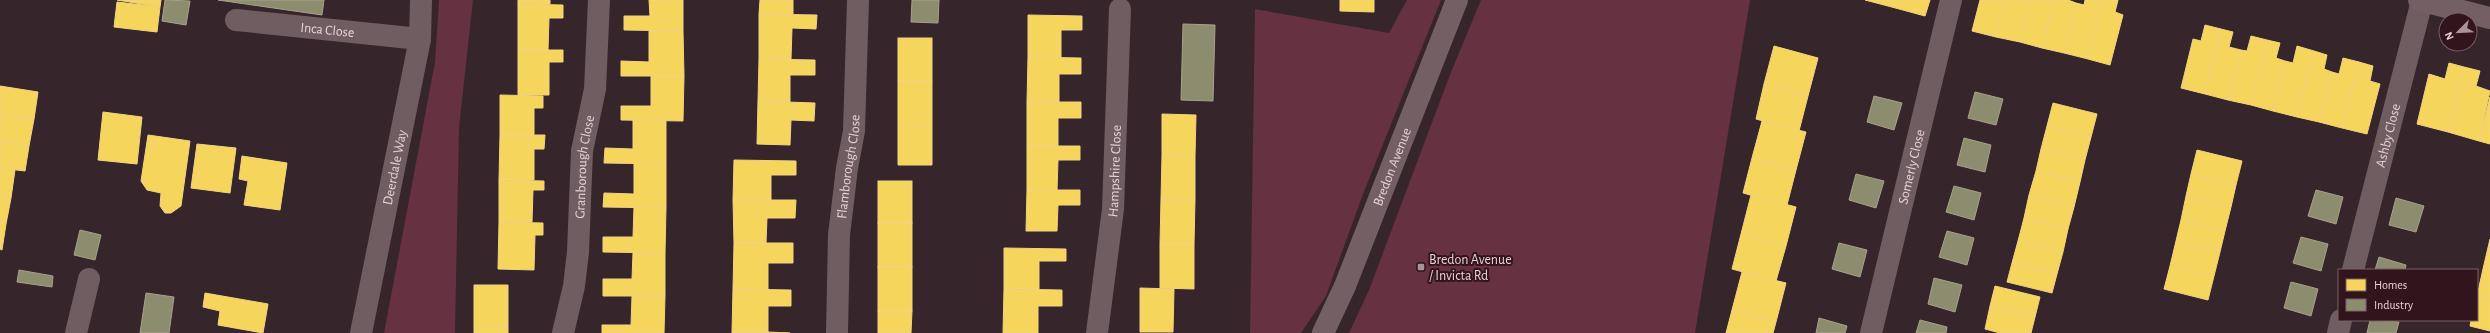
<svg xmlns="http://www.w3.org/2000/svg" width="2490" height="333" font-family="'Alegreya Sans',sans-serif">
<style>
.green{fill:#663140}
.homes{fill:#f6d55c;stroke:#f2d480}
.industry{fill:#8c8c6e;stroke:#a7a18d}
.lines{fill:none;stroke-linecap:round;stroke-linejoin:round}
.street{stroke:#705d62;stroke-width:22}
.secondary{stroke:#745f65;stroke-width:22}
.poi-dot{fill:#a99599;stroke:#32141c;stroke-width:1.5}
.labels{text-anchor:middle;stroke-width:4;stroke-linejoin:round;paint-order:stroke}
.street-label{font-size:14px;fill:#e7d1d5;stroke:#32141c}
.poi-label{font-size:14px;fill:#e7d1d5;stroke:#32141c;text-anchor:start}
</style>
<rect width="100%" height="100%" fill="#36252a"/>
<!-- green -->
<g class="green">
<polygon points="439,0 473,0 459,128 455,333 384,333 435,62"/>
<polygon points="1407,0 1441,0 1363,194 1326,296 1301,333 1250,333 1255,9 1389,33"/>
<polygon points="1481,0 1750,0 1695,333 1349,333 1369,290 1451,72"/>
</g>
<!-- homes -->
<g class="homes">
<polygon points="117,0 161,0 160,7"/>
<rect x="518" y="0" width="32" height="4"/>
<polygon points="649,0 683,0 683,31 624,30 624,16 650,16"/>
<polygon points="760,0 793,0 793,14 759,14"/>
<polygon points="1340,0 1374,0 1374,12 1340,11"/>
<polygon points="1865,0 1889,0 1888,6"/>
<polygon points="1889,0 1930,0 1925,16 1888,6"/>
<polygon points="1980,0 2005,0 1996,37 1972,31"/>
<polygon points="2005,0 2030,0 2020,42 1996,37"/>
<polygon points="2030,0 2054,0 2042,48 2020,42"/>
<polygon points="2054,0 2068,0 2076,3 2064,53 2042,48"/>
<polygon points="2085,0 2103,0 2088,59 2064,53 2076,3 2084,5"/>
<polygon points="2103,0 2118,0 2115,12 2123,15 2110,65 2088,59"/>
<polygon points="117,2 160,7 157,32 114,27"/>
<polygon points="518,4 563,5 563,18 549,18 548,50 518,50"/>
<polygon points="759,14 817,15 816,29 792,28 791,59 759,59"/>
<polygon points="1028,15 1082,16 1082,30 1061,30 1061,58 1028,57"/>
<polygon points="2205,25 2221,29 2205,94 2181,88 2193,39 2201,41"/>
<polygon points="2221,29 2233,32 2229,47 2241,50 2228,100 2205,94"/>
<polygon points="649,31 683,31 684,76 621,76 621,61 649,62"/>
<polygon points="2251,36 2267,40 2251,105 2228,100 2241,50 2247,51"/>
<rect x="898" y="38" width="34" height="43"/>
<polygon points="2267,40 2280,43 2276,58 2285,61 2273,111 2251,105"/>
<polygon points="1774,46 1818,58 1808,96 1764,84"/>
<polygon points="2297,46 2314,51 2297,117 2273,111 2285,61 2293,63"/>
<polygon points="518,50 563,50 563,62 549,62 549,95 518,95"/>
<polygon points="2314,51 2327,55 2324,69 2332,72 2319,122 2297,117"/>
<polygon points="1028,57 1081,58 1081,74 1059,74 1059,102 1027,102"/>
<polygon points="2343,58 2359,62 2342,128 2319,122 2332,72 2339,74"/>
<polygon points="759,59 815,60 815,75 790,75 790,102 758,101"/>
<polygon points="2359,62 2373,66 2370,81 2380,84 2367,134 2342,128"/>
<polygon points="2449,63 2464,67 2448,132 2417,124 2429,74 2445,79"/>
<polygon points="2464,67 2480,71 2476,86 2490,91 2479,141 2448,132"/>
<polygon points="651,76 684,76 683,121 621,120 621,106 651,106"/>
<polygon points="898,81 932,81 932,126 898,125"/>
<polygon points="1764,84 1808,96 1799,131 1756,119"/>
<polygon points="0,86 38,92 34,119 0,114"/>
<polygon points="500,95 543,96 543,108 534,108 534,135 500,135"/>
<polygon points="2490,97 2490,144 2479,141"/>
<polygon points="758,101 815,103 814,121 791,120 790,145 757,144"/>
<polygon points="1027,102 1081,102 1081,118 1058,118 1058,146 1027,146"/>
<polygon points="2053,103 2097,114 2091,137 2047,126"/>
<polygon points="103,112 142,117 137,164 98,160"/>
<polygon points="0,114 34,119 29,146 0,141"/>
<polygon points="1162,114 1196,115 1195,156 1162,155"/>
<polygon points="633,120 666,121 666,164 604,163 605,148 633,149"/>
<polygon points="1762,121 1806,132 1796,170 1752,158"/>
<polygon points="898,125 932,126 932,165 898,165"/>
<polygon points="2047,126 2091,137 2085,160 2041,149"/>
<polygon points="148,135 190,141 181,206 171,213 165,213 160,206 161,193 147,190 141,181"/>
<polygon points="500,135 545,135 544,149 534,149 534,180 499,180"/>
<polygon points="0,141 29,146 25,171 0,168"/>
<polygon points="197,144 236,148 230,193 191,188"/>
<polygon points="1027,146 1080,146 1080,160 1058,160 1057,191 1027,190"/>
<polygon points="2041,149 2085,160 2080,182 2036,171"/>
<polygon points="2197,150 2242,161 2236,185 2191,174"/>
<polygon points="1162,155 1195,156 1195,200 1161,199"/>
<polygon points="242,156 287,163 280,210 244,205 248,181 239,179"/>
<polygon points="1752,158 1796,170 1787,205 1743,193"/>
<polygon points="734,160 796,161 796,175 771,175 771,200 733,200"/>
<polygon points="634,163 666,164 666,208 603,207 604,193 634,194"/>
<polygon points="0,168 15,170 11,198 0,196"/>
<polygon points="2036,171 2080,182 2074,207 2029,195"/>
<polygon points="2191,174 2236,185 2231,207 2186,196"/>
<polygon points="499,180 544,181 544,190 533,190 532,222 499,222"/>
<rect x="878" y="181" width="34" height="42"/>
<polygon points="1027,190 1080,190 1080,205 1058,205 1057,231 1026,231"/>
<polygon points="1751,195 1796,207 1786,246 1741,234"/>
<polygon points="2029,195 2074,207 2068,229 2024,218"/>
<polygon points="0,196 11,198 6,224 0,223"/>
<polygon points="2186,196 2231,207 2225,231 2181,220"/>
<polygon points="1161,199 1195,200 1194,244 1160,244"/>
<polygon points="733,200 796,200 795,218 767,218 766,243 734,243"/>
<polygon points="634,207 666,208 665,253 603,252 603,237 633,237"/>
<polygon points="2024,218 2068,229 2063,252 2018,241"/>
<polygon points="2181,220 2225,231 2220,252 2176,241"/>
<polygon points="499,222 543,223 543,235 535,235 534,270 498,269"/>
<polygon points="0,223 6,224 2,250 0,249"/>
<rect x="878" y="223" width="34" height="44"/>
<polygon points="1741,234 1786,246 1776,281 1732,269"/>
<polygon points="2490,239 2490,270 2483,269"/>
<polygon points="2018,241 2063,252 2057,274 2012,263"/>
<polygon points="2176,241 2220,252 2214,276 2170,266"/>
<polygon points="734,243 793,243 793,263 768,263 768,290 733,289"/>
<polygon points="1160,244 1194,244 1194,289 1160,288"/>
<polygon points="1004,248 1066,249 1066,261 1039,261 1039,289 1004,289"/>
<polygon points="633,253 665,253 665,296 603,296 603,279 632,279"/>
<polygon points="2012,263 2057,274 2052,293 2007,282"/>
<polygon points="2170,266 2214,276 2208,300 2164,289"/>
<rect x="878" y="267" width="34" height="44"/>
<polygon points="2483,269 2490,270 2490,299 2477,296"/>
<polygon points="1742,272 1786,283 1776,322 1732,310"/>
<polygon points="474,285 508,285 508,326 474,327"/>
<polygon points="1995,286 2040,297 2035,317 1990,306"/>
<polygon points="1140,288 1174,289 1173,332 1140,332"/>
<polygon points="733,289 791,290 791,306 768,306 768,332 732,332"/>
<polygon points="1004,289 1062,290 1062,306 1038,306 1038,333 1003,333"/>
<polygon points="205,293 268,304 263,333 218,325 220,311 203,307"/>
<polygon points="632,296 665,296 664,333 602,333 602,325 631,325"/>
<polygon points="2477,296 2490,299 2490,331 2470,326 2471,320 2477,320"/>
<polygon points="1990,306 2035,317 2031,333 2000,333 1985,329"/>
<polygon points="1732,310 1776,322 1773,333 1726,333"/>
<polygon points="878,311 912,311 911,333 878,333"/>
<polygon points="508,326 508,333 474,333 474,327"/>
<polygon points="732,332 768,332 790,333 732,333"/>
</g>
<!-- industry -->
<g class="industry">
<polygon points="165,0 190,1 186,25 162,21"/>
<polygon points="218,0 324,0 322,15"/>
<polygon points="912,0 939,0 938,23 911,22"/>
<polygon points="1183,24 1215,25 1213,101 1181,100"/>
<polygon points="1975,92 2003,99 1996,125 1968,118"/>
<polygon points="1874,96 1902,103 1894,130 1867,122"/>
<polygon points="1964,138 1991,145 1985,172 1957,165"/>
<polygon points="1856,174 1884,181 1876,208 1849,200"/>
<polygon points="1954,186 1981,193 1974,220 1946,212"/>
<polygon points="2316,190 2343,197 2336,224 2308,216"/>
<polygon points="2396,198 2424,206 2416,232 2389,225"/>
<polygon points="80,230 101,235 95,260 74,255"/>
<polygon points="1947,231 1974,238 1967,265 1939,257"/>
<polygon points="2301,237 2328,244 2321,271 2293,263"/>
<polygon points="1839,243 1867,250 1860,277 1832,269"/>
<polygon points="2379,257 2406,265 2405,270 2375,270"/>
<polygon points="19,270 53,276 52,287 17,282"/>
<polygon points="1934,278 1962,285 1955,312 1928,304"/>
<polygon points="2291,282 2318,289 2311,316 2284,308"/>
<polygon points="146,293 174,297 169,333 140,333"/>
<polygon points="1819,318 1847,326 1845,333 1816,333"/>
<polygon points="1920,320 1947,327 1946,333 1916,333"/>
<polygon points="2370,320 2399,322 2396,333 2367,333"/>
</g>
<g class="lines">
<!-- street -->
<g class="street">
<path id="s1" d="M236 20 420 39"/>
<path id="s2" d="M2353 270 2422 1"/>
<polyline points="76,333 89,279"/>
<path id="s3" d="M361 333 420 39 421 0"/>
<path id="s4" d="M563 333 574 286 578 252 582 151 595 89 599 0"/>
<path id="s5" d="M837 333 839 235 847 168 854 131 858 0"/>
<path id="s6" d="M1097 333 1113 209 1120 9"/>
<path id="s7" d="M1871 333 1951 0"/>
<polyline points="2338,333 2341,320"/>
</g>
<!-- secondary -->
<g class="secondary">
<polyline points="2419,0 2490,18"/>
<path id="s8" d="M1323 333 1345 286 1457 0"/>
</g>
</g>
<!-- markers -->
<rect class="poi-dot" x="1417" y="263" width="8" height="8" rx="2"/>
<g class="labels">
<!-- street labels -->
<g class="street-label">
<text dy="5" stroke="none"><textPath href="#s1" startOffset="92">Inca Close</textPath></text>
<text dy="5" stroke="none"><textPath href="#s2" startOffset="139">Ashby Close</textPath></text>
<text dy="5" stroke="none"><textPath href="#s7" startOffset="171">Somerly Close</textPath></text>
<text dy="5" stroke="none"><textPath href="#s3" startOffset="169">Deerdale Way</textPath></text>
<text dy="5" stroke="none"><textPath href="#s4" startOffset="168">Granborough Close</textPath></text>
<text dy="5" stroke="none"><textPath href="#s5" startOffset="167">Flamborough Close</textPath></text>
<text dy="5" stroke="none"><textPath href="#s8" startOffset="180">Bredon Avenue</textPath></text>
<text dy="5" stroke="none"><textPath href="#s6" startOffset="163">Hampshire Close</textPath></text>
</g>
<!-- poi labels -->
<g class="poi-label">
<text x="1429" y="264">Bredon Avenue<tspan x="1429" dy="16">/ Invicta Rd</tspan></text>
</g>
</g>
<!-- legend -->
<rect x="2338" y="269" width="140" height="52" fill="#32141c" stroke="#7a6066"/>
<rect x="2346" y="279" width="20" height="12" fill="#f6d55c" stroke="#7a6066"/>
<text x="2374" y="289" font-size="12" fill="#e7d1d5">Homes</text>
<rect x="2346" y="299" width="20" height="12" fill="#8c8c6e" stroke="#7a6066"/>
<text x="2374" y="309" font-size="12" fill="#e7d1d5">Industry</text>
<!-- north arrow -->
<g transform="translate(2458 32) rotate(246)"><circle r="19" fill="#32141c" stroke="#7a6066"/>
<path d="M0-3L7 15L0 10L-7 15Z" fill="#a99599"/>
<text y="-6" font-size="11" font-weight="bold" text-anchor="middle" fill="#e7d1d5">N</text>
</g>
</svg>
